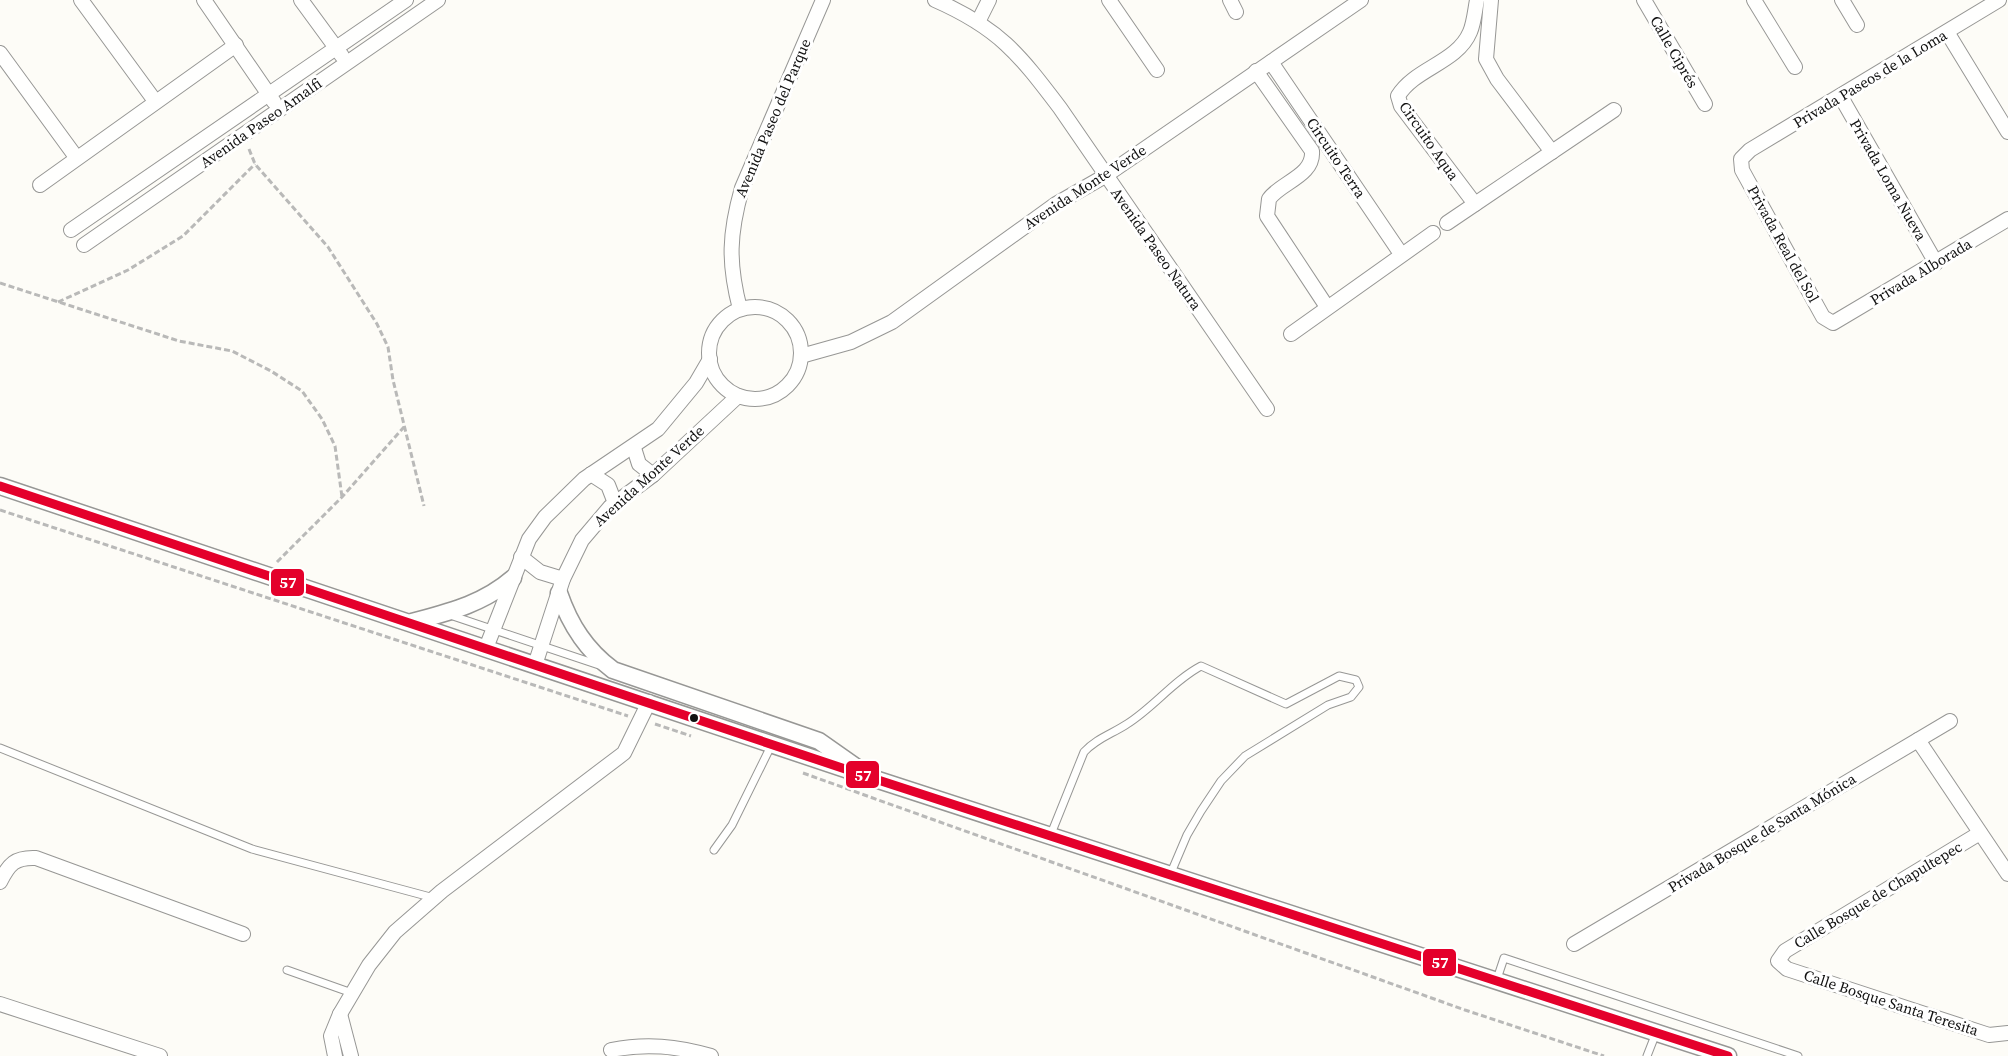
<svg xmlns="http://www.w3.org/2000/svg" width="2008" height="1056" font-family="'Source Serif 4',serif">
<style>
.lines{fill:none;stroke-linecap:round;stroke-linejoin:round}
.service-casing{stroke:#979795;stroke-width:9}
.minor-casing{stroke:#979795;stroke-width:16}
.tertiary-casing{stroke:#979795;stroke-width:19}
.path{stroke:#b9b9b8;stroke-width:3;stroke-dasharray:6 3;stroke-linecap:butt}
.service{stroke:#fffffe;stroke-width:7}
.minor{stroke:#fffffe;stroke-width:14}
.tertiary{stroke:#fffffe;stroke-width:16}
.bus-1-casing{stroke:#fff;stroke-width:14}
.bus-1{stroke:#e4002b;stroke-width:9}
.bus-dot{fill:#111;stroke:#fff;stroke-width:2}
.labels{text-anchor:middle;stroke-width:6;stroke-linejoin:round;paint-order:stroke}
.street-label{font-size:15px;fill:#111;stroke:#fff}
.line-badge{stroke:#fff;stroke-width:2}
.badge-label{font-size:16px;text-anchor:middle;font-weight:bold;fill:#fff}
</style>
<rect width="100%" height="100%" fill="#fdfcf7"/>
<g class="lines">
<defs>
<g id="service">
<polyline points="450,615 599,665"/>
<polyline points="0,748 252,849 434,898"/>
<path d="M1051 834 1084 752C1097 738 1112 734 1127 724 1154 707 1173 681 1201 666L1286 704 1339 676 1356 680 1359 687 1351 697 1328 705 1245 756 1221 781 1201 811 1187 835 1170 875"/>
<polyline points="714,850 732,825 771,746"/>
<polyline points="287,970 352,993"/>
<polyline points="1496,982 1504,958 1798,1056"/>
<polyline points="1647,1056 1656,1033"/>
</g>
<g id="minor">
<polyline points="81,0 155,101"/>
<polyline points="204,0 274,102"/>
<polyline points="301,0 342,56"/>
<path d="M935 0C999 28 1019 54 1060 108L1267 409"/>
<polyline points="1109,0 1157,70"/>
<polyline points="1230,0 1236,12"/>
<polyline points="1491,0 1486,59 1497,79 1552,152"/>
<polyline points="1644,0 1705,104"/>
<polyline points="1754,0 1795,67"/>
<polyline points="1842,0 1857,25"/>
<polyline points="1999,0 1750,150 1741,159 1742,170 1823,317 1833,323 2008,219"/>
<polyline points="978,22 989,0"/>
<polyline points="1947,32 2008,132"/>
<polyline points="0,53 76,157"/>
<polyline points="1271,62 1401,254"/>
<path d="M1256 71 1312 151C1314 176 1281 182 1269 199L1267 216 1327 307"/>
<polyline points="1841,97 1936,263"/>
<polyline points="40,185 236,45"/>
<path d="M1475 204 1401 106 1398 96C1415 68 1457 63 1470 32 1474 23 1475 10 1477 0"/>
<polyline points="1447,223 1614,110"/>
<polyline points="71,230 406,0"/>
<polyline points="84,245 438,0"/>
<circle cx="755" cy="353" r="46"/>
<path d="M740 309C728 263 729 234 742 188L823 0"/>
<polyline points="1291,334 1433,233"/>
<polyline points="801,356 851,342 892,322 1056,204 1105,176 1361,0"/>
<polyline points="634,448 639,464 653,475"/>
<polyline points="591,474 608,485 615,503"/>
<polyline points="521,557 540,572 563,579"/>
<polyline points="486,648 529,539 545,517 584,479 658,429 696,383 710,359"/>
<polyline points="535,665 563,579 582,540 610,507 653,475 738,396"/>
<polyline points="1918,740 2008,874"/>
<polyline points="1980,833 1785,951 1778,961 1787,969 1989,1035 2008,1033"/>
<path d="M0 882C9 864 15 857 36 858L243 934"/>
<polyline points="1574,944 1950,721"/>
<polyline points="0,1004 160,1056"/>
<polyline points="340,1014 351,1056"/>
<path d="M611 1050C646 1043 677 1046 711 1056"/>
<polyline points="335,1056 331,1036 340,1014 369,965 395,932 442,891 624,753 649,702"/>
</g>
<g id="tertiary">
<polyline points="0,486 872,778 1728,1056"/>
<path d="M559 593C570 625 586 650 613 670L819 741 856 767"/>
<path d="M412 622C449 612 483 604 513 578"/>
</g>
</defs>
<!-- service casing -->
<use href="#service" class="service-casing"/>
<!-- minor casing -->
<use href="#minor" class="minor-casing"/>
<!-- tertiary casing -->
<use href="#tertiary" class="tertiary-casing"/>
<!-- path -->
<g class="path">
<polyline points="249,149 255,164 328,247 377,324 388,347 393,380 424,506"/>
<polyline points="0,283 179,341 232,351 271,371 302,391 322,419 335,446 342,497"/>
<polyline points="58,302 128,270 183,236 255,164"/>
<polyline points="0,510 628,716"/>
<polyline points="277,562 342,497 404,427"/>
<polyline points="655,724 691,736"/>
<polyline points="803,773 1465,1010 1604,1056"/>
</g>
<!-- service -->
<use href="#service" class="service"/>
<!-- minor -->
<use href="#minor" class="minor"/>
<!-- tertiary -->
<use href="#tertiary" class="tertiary"/>
<defs>
<polyline id="bus-1" points="0,486 872,778 1728,1056"/>
</defs>
<!-- bus-1 casing -->
<use href="#bus-1" class="bus-1-casing"/>
<!-- bus-1 -->
<use href="#bus-1" class="bus-1"/>
</g>
<!-- markers -->
<circle class="bus-dot" cx="694" cy="718" r="5"/>
<g class="labels">
<!-- street labels -->
<g class="street-label">
<text transform="translate(1674 52) rotate(60)" y="5">Calle Ciprés</text>
<text transform="translate(1870 79) rotate(-31)" y="5">Privada Paseos de la Loma</text>
<text transform="translate(773 118) rotate(-67)" y="5">Avenida Paseo del Parque</text>
<text transform="translate(261 123) rotate(-35)" y="5">Avenida Paseo Amalfi</text>
<text transform="translate(1429 141) rotate(55)" y="5">Circuito Aqua</text>
<text transform="translate(1336 158) rotate(56)" y="5">Circuito Terra</text>
<text transform="translate(1888 180) rotate(60)" y="5">Privada Loma Nueva</text>
<text transform="translate(1085 187) rotate(-33)" y="5">Avenida Monte Verde</text>
<text transform="translate(1783 244) rotate(61)" y="5">Privada Real del Sol</text>
<text transform="translate(1156 249) rotate(55)" y="5">Avenida Paseo Natura</text>
<text transform="translate(1921 272) rotate(-31)" y="5">Privada Alborada</text>
<text transform="translate(649 476) rotate(-42)" y="5">Avenida Monte Verde</text>
<text transform="translate(1762 833) rotate(-31)" y="5">Privada Bosque de Santa Mónica</text>
<text transform="translate(1878 895) rotate(-31)" y="5">Calle Bosque de Chapultepec</text>
<text transform="translate(1891 1003) rotate(18)" y="5">Calle Bosque Santa Teresita</text>
</g>
</g>
<g class="line-badge">
<rect x="270" y="568" width="35" height="29" rx="6" fill="#e4002b"/>
<rect x="845" y="760" width="35" height="29" rx="6" fill="#e4002b"/>
<rect x="1422" y="948" width="35" height="29" rx="6" fill="#e4002b"/>
</g>
<g class="badge-label">
<text x="288" y="588">57</text>
<text x="863" y="781">57</text>
<text x="1440" y="968">57</text>
</g>
</svg>
